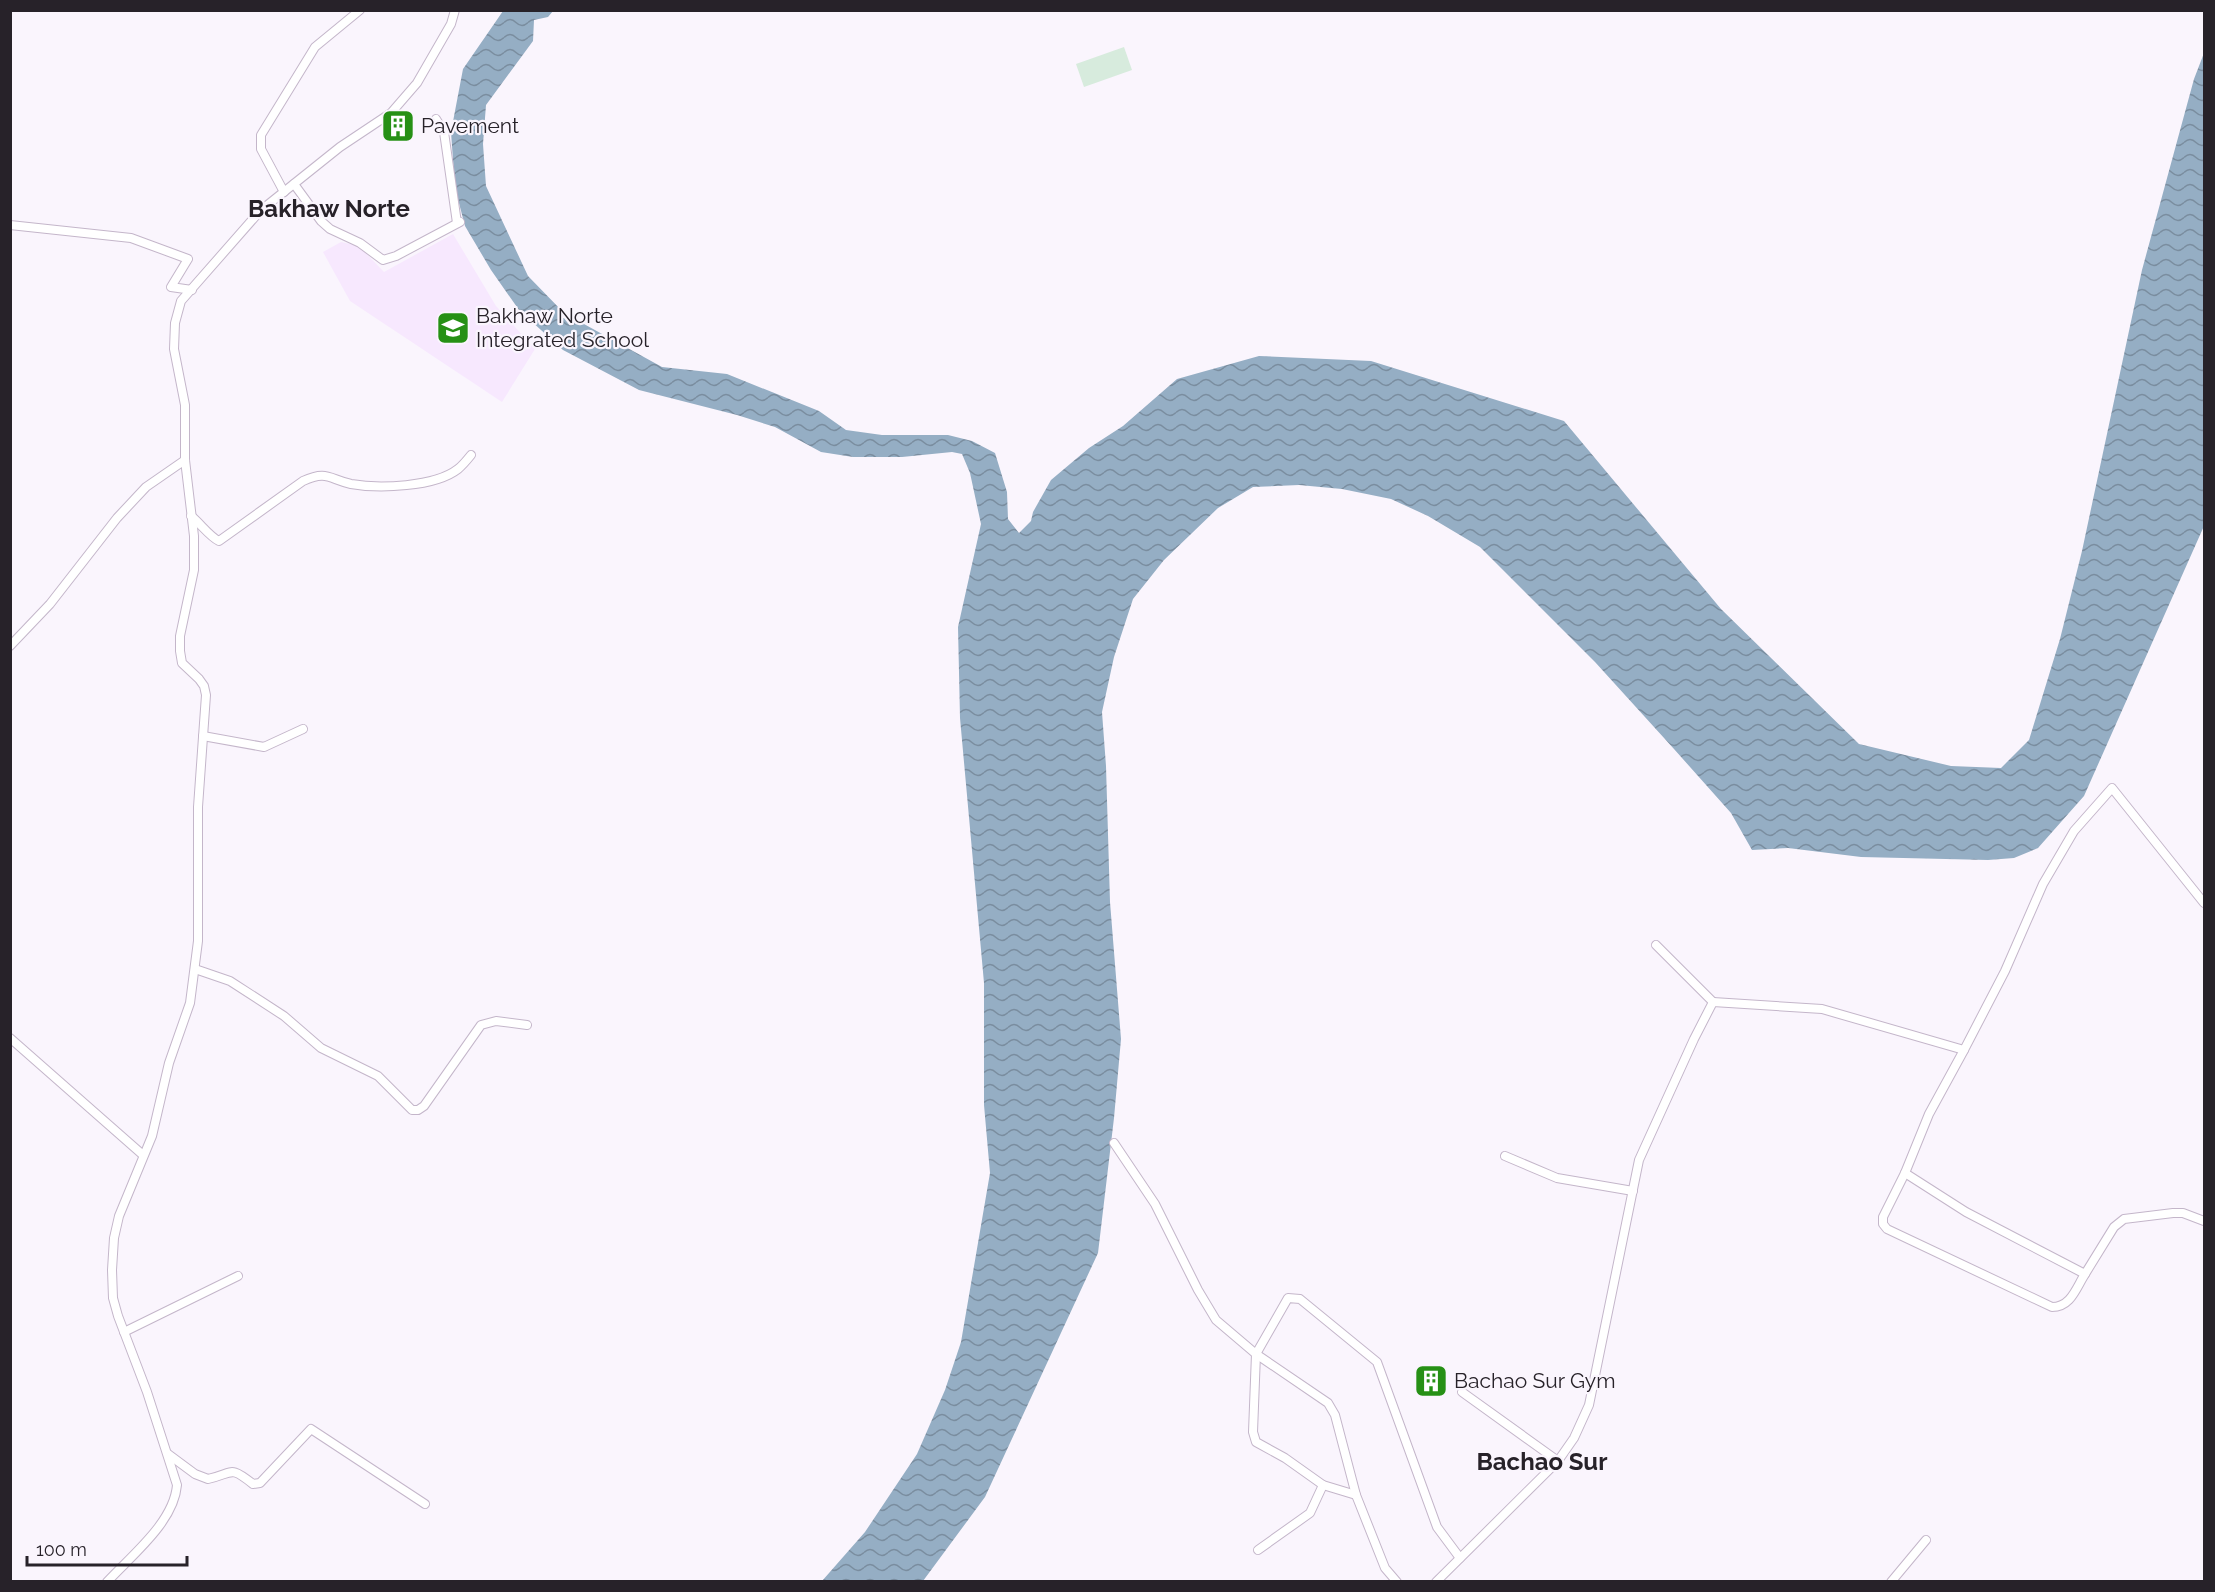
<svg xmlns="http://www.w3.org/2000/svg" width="2215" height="1592" font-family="Raleway,sans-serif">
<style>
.built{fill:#f7e8fe}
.green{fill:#d7ebdd}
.water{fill:url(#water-waves)}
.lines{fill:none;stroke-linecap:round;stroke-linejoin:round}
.minor-casing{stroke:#c4b6ca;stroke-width:10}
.minor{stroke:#fff;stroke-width:8}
.labels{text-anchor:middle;stroke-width:4.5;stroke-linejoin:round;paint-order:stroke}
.poi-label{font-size:21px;fill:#272229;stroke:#faf5fd;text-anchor:start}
.quarter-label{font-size:24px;font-weight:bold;fill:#272229;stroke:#faf5fd}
</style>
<defs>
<pattern id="water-waves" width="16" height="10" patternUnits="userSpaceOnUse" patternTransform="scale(1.5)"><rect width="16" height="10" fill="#95aec4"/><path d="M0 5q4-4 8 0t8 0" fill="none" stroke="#7a8d9f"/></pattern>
</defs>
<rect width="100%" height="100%" fill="#faf5fd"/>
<!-- built -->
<polygon class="built" points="453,234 496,306 535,349 502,402 350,301 323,252 341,242 359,246 384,272"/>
<!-- green -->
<polygon class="green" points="1124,47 1132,70 1084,87 1076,64"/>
<!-- water -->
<polygon class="water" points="503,11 553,11 548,17 534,20 533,41 486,105 483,144 486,186 528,276 564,313 662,367 727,374 819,411 846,430 882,435 948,435 972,441 995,453 1007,492 1008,519 1019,533 1031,521 1033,512 1051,480 1089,448 1123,426 1177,379 1259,356 1371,361 1564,421 1721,609 1859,744 1951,766 2001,768 2029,740 2060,639 2082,551 2142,270 2194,79 2204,53 2204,526 2084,796 2038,848 2014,858 1988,860 1861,857 1788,848 1752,850 1731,813 1674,749 1595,662 1480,547 1428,516 1391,499 1342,489 1299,485 1253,487 1218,508 1164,560 1133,599 1114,657 1102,712 1106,766 1110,902 1121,1039 1114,1118 1098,1253 985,1497 923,1581 822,1581 865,1532 917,1454 945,1390 961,1342 990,1173 984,1105 984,983 960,718 958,627 981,524 970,473 962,454 952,452 902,457 853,457 821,452 775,427 737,415 639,390 563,350 519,310 491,270 465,226 455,188 451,132 463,69"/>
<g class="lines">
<defs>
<g id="minor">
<polyline points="436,119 444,132 457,223"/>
<polyline points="294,184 321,221 330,229 360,243 383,260 396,256 460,222"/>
<polyline points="284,192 261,149 261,135 315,47 360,10"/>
<polyline points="10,225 131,238 188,259 171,287 192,290"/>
<path d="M191 516C200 523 210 537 219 541L303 481C327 470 329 479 351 484 379 489 435 487 458 469 463 465 467 460 471 455"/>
<polyline points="10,646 50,604 117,518 146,487 185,460"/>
<polyline points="203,736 264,747 303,729"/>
<polyline points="1656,945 1713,1002"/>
<polyline points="195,969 230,981 284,1016 321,1048 378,1076 412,1110 418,1110 424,1106 481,1025 496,1021 527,1025"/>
<polyline points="10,1038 143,1155"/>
<path d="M1964 1050 1929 1114 1905 1173 1883 1217V1224L1887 1229 2052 1307C2071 1307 2076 1288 2085 1274"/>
<polyline points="1114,1143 1155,1204 1198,1290 1216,1320 1256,1354 1328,1403 1335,1415 1356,1495 1385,1568 1397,1582"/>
<polyline points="1505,1156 1557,1178 1633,1191"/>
<polyline points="1905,1173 1966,1212 2085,1274 2114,1227 2124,1219 2173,1213 2183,1213 2204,1221"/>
<polyline points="124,1332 238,1276"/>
<polyline points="1462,1392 1558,1461"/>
<path d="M168 1454 195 1474 208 1479C234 1473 229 1465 253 1484L260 1483 311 1429 425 1504"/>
<polyline points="1356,1495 1323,1485 1285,1458 1256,1442 1253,1432 1256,1354 1288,1298 1300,1299 1377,1362 1437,1527 1460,1558"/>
<polyline points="1258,1550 1310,1513 1323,1485"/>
<path d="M107 1582C132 1555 174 1522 177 1485L147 1392 118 1316 113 1298 112 1270 114 1238 119 1216 152 1136 169 1063 190 1003 198 941V807L206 695 204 686 199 679 182 663 180 651V636L194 570V536L185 460V405L174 349 175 323 181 301 260 211 340 147 391 113 417 83 451 24 455 10"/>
<polyline points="1436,1582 1558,1461 1574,1438 1589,1405 1639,1160 1694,1039 1713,1002 1822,1009 1964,1050 2005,971 2043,884 2074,831 2112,788 2204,903"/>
<polyline points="1891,1582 1926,1540"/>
</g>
</defs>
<!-- minor casing -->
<use href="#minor" class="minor-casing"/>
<!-- minor -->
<use href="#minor" class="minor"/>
</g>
<!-- icons -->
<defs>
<symbol id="building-square" viewBox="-11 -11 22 22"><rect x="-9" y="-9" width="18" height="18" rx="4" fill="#269015" stroke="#faf5fd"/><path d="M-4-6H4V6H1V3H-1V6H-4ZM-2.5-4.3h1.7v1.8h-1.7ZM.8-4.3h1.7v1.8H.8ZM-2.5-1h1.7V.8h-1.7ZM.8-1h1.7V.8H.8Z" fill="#fff"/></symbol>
<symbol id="school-square" viewBox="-11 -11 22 22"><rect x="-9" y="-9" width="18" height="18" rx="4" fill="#269015" stroke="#faf5fd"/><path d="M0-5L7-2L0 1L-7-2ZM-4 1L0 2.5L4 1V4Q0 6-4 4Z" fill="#fff"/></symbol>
</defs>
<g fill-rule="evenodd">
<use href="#building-square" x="379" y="107" width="38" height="38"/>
<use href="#school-square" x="434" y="309" width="38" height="38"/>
<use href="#building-square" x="1412" y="1362" width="38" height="38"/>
</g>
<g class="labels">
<!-- poi labels -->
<g class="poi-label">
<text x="421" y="133">Pavement</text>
<text x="476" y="323">Bakhaw Norte<tspan x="476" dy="24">Integrated School</tspan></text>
<text x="1454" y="1388">Bachao Sur Gym</text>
</g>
<!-- quarter labels -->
<g class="quarter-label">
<text x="329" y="217">Bakhaw Norte</text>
<text x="1542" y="1470">Bachao Sur</text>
</g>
</g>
<!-- border -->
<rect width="2215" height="1592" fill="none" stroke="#272229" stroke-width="24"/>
<!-- scale -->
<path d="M27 1556v9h160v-9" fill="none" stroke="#272229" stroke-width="3"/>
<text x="36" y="1556" font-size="18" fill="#272229" stroke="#faf5fd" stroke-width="4.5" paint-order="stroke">100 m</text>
</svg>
